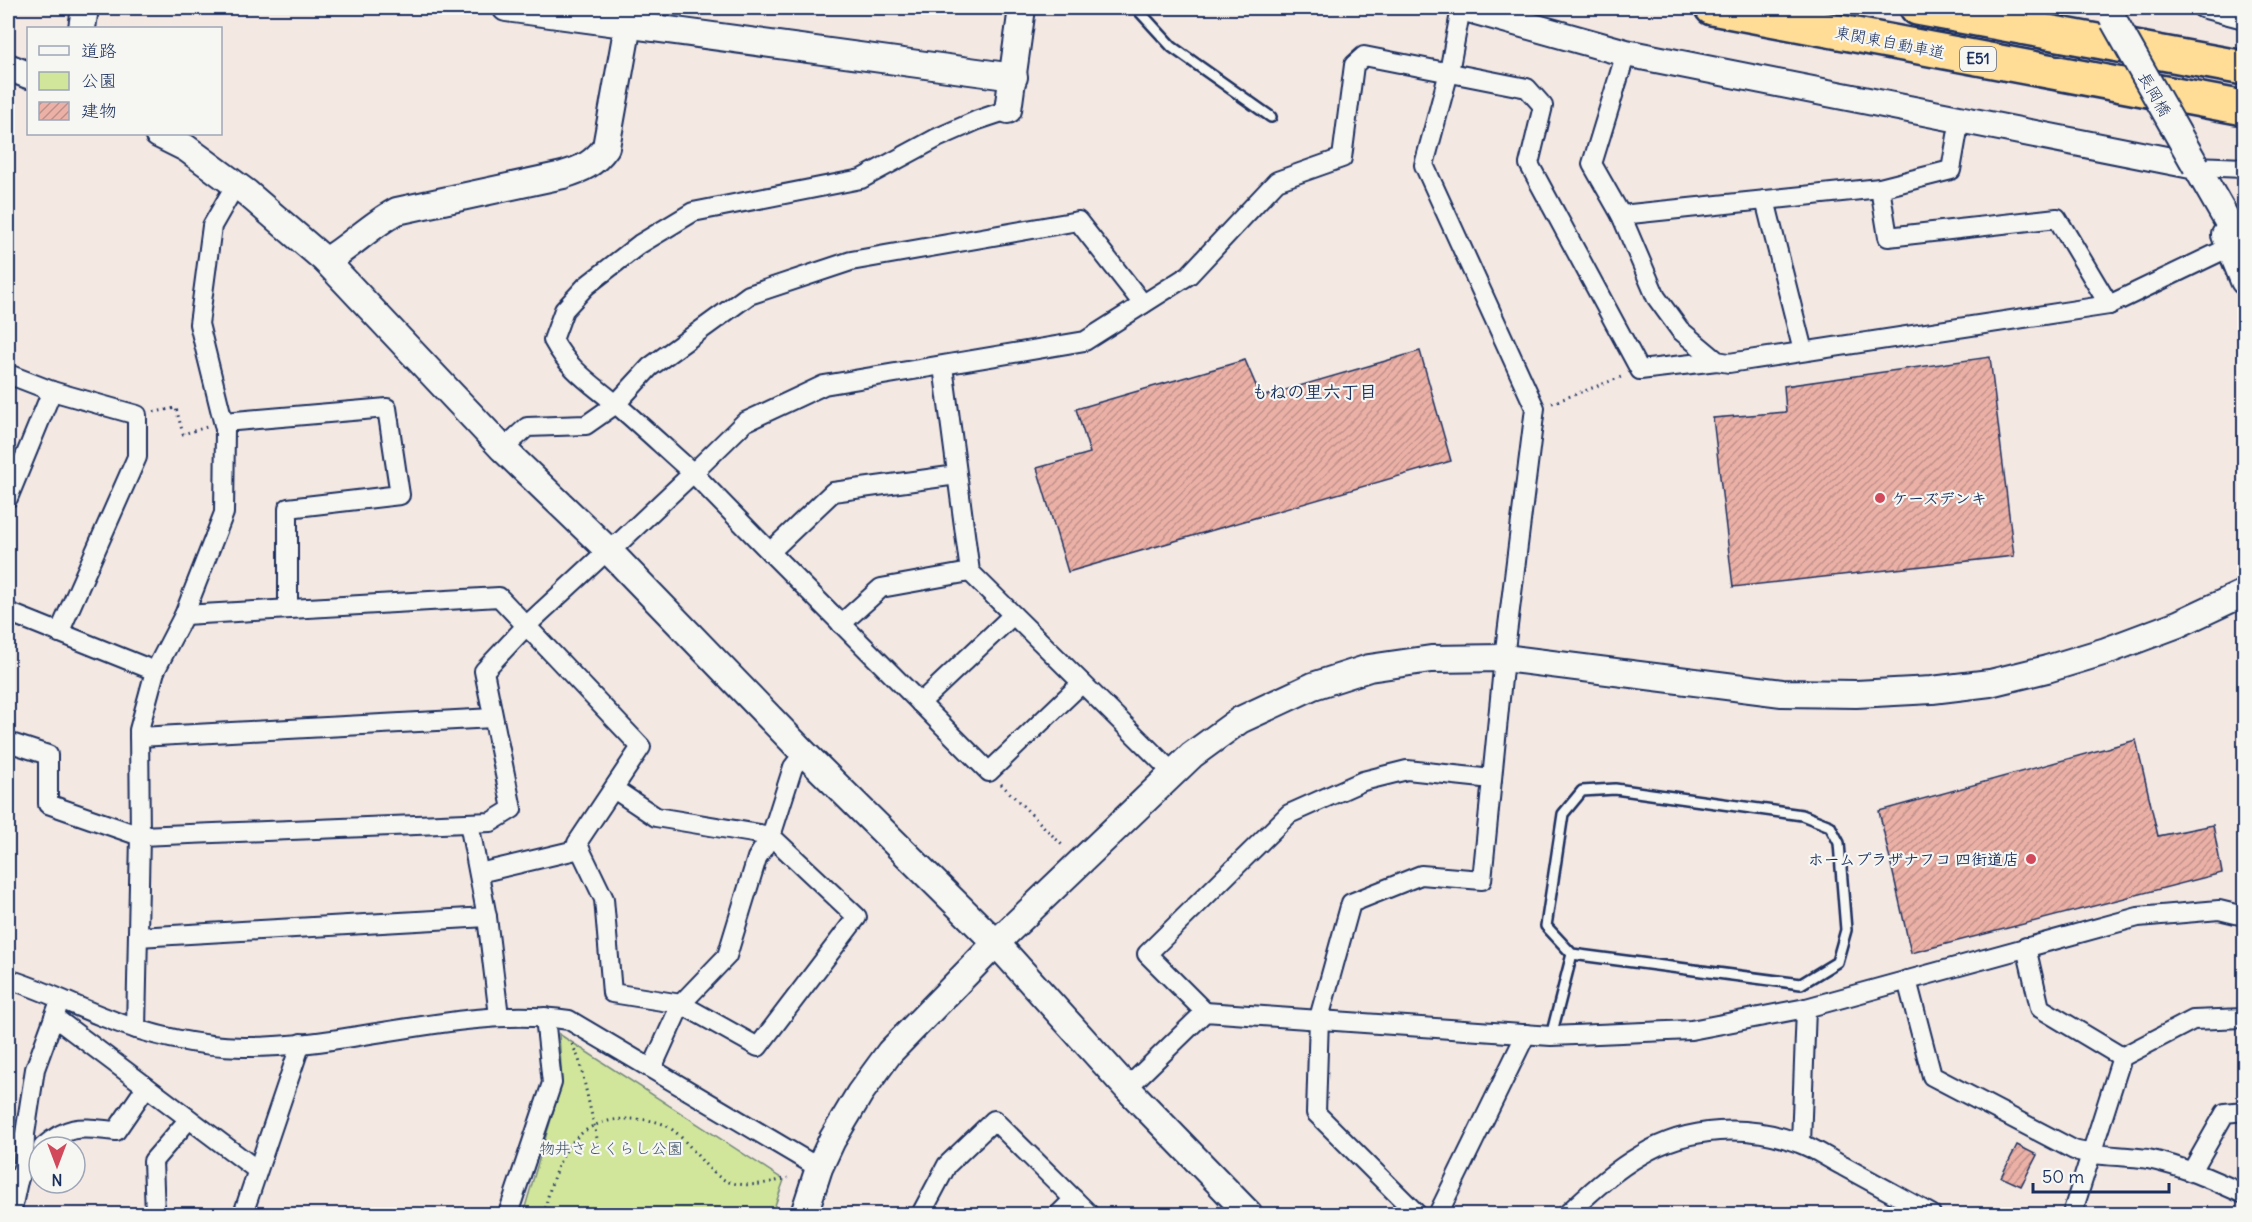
<svg xmlns="http://www.w3.org/2000/svg" width="2252" height="1222" font-family="Delius,'Klee One',sans-serif">
<style>
.green{fill:#d1e69b;stroke:#768a7c;stroke-width:1.5}
.building{fill:url(#building-hatch);stroke:#1b2f5e;stroke-width:1.5}
.lines{fill:none;stroke-linecap:round;stroke-linejoin:round}
.lane-casing{stroke:#1b2f5e;stroke-width:14}
.street-casing{stroke:#1b2f5e;stroke-width:22}
.secondary-casing{stroke:#1b2f5e;stroke-width:30}
.highway-casing{stroke:#1b2f5e;stroke-width:38}
.path{stroke:#1b2f5e;stroke-width:3;stroke-dasharray:1.5 4.5;stroke-linecap:butt}
.lane{stroke:#f6f6f2;stroke-width:9}
.street{stroke:#f6f6f2;stroke-width:18}
.secondary{stroke:#f6f6f2;stroke-width:26}
.highway{stroke:#ffdd96;stroke-width:33}
.secondary-bridge-casing{stroke:#1b2f5e;stroke-width:30;stroke-linecap:butt}
.secondary-bridge{stroke:#f6f6f2;stroke-width:26}
.poi-dot{fill:#d1495b;stroke:#f6f6f2;stroke-width:2}
.labels{text-anchor:middle;stroke-width:4.5;stroke-linejoin:round;paint-order:stroke}
.shield{fill:#f6f6f2;stroke:#5d6b8a;stroke-width:1.5}
.shield-label{font-size:15px;font-weight:bold;fill:#1b2f5e}
.street-label{font-size:16px;fill:#1b2f5e;stroke:#f6f6f2}
.poi-label{font-size:16px;font-weight:bold;fill:#1b2f5e;stroke:#f6f6f2;text-anchor:start}
.park-label{font-size:16px;fill:#3f546a;stroke:#f6f6f2}
.neighbourhood-label{font-size:18px;font-weight:bold;fill:#1b2f5e;stroke:#f6f6f2}
</style>
<defs>
<pattern id="building-hatch" width="6" height="6" patternUnits="userSpaceOnUse" patternTransform="scale(1.5)"><rect width="6" height="6" fill="#ebb1a6"/><path d="M-1 1l2-2M0 6l6-6M5 7l2-2" fill="none" stroke="#be908a"/></pattern>
</defs>
<rect width="100%" height="100%" fill="#f4e8e3"/>
<filter id="ink" filterUnits="userSpaceOnUse"><feTurbulence type="fractalNoise" baseFrequency=".0167" numOctaves="2"/><feDisplacementMap in="SourceGraphic" scale="12" xChannelSelector="R" yChannelSelector="G"/><feConvolveMatrix kernelMatrix="1 2 1 2 8 2 1 2 1" color-interpolation-filters="sRGB"/></filter>
<g filter="url(#ink)">
<!-- green -->
<polygon class="green" points="559,1034 784,1180 772,1214 523,1214 562,1082"/>
<!-- building -->
<g class="building">
<polygon points="1420,351 1451,461 1068,572 1037,468 1090,453 1076,409 1245,360 1261,397"/>
<polygon points="1990,357 2014,556 1733,587 1713,418 1786,412 1784,386"/>
<polygon points="2136,740 2158,836 2213,825 2222,873 1911,953 1879,811"/>
<polygon points="2017,1145 2037,1155 2021,1186 2001,1177"/>
</g>
<g class="lines">
<defs>
<g id="lane">
<polyline points="1139,8 1140,12 1172,47 1271,117"/>
<polygon points="1615,789 1802,815 1830,826 1839,843 1846,930 1837,962 1801,984 1572,954 1546,926 1563,814 1582,791"/>
<polyline points="1551,1036 1572,954"/>
</g>
<g id="street">
<polyline points="2202,8 2244,19"/>
<polyline points="1626,53 1592,164 1621,215 1656,297 1680,330 1717,361 1729,363 2109,305 2230,247"/>
<polyline points="2196,166 2244,168"/>
<polyline points="1880,188 1888,237 2057,218 2109,305"/>
<polyline points="1765,200 1803,351"/>
<polyline points="1621,215 1880,188 1951,170 1960,119"/>
<polyline points="943,366 970,572 1173,773"/>
<polyline points="8,374 52,391 8,498"/>
<polyline points="52,391 137,415 137,457 59,633"/>
<polyline points="224,422 387,408 400,495 288,508 288,609"/>
<polyline points="503,449 527,427 586,425 616,404 650,367 749,295 851,261 1078,221 1143,304"/>
<polyline points="957,475 833,492 770,552 989,772 1082,683"/>
<polyline points="770,552 693,473 745,422 824,385 1085,341 1189,275 1277,181 1342,158 1354,65 1364,56 1527,88 1543,106 1529,164 1640,370 1717,361"/>
<polyline points="8,612 155,671 184,615 224,513 225,429 199,324 212,226 236,184"/>
<polyline points="184,615 499,597 641,747 577,843 604,899 612,993 681,1004 758,1047 857,917 771,836 656,817 614,789"/>
<polyline points="841,624 881,588 970,572"/>
<polyline points="920,703 1013,615"/>
<polyline points="139,737 493,718"/>
<path d="M8 742 48 755V804L140 836 491 822 512 809 484 671 526 626 608 550 621 541 693 473C667 450 643 427 617 405 591 383 569 370 553 340L564 310 586 286 640 244 693 212 861 179 937 138 978 120 1008 110"/>
<polyline points="469,823 487,917 499,1016"/>
<polyline points="479,873 580,849"/>
<polyline points="138,937 487,917"/>
<polyline points="2026,947 2040,1008 2122,1057"/>
<path d="M8 979C39 988 70 1004 101 1016 145 1034 194 1046 243 1047 352 1048 460 1005 569 1020L819 1168"/>
<path d="M1907 980 1932 1076 2074 1150C2098 1157 2123 1155 2148 1159 2182 1166 2213 1180 2244 1194"/>
<polyline points="1205,1012 1147,954 1289,814 1363,781 1407,770 1492,779"/>
<polyline points="54,1017 257,1170"/>
<polyline points="136,1029 140,836 139,730 155,671"/>
<polyline points="652,1068 681,1004 727,956 757,858 771,836 793,767 804,753"/>
<polyline points="1127,1088 1205,1012 1551,1036 1691,1030 1806,1008 2138,917 2219,910 2244,916"/>
<polyline points="1801,1143 1806,1008"/>
<path d="M43 1147C70 1123 83 1128 116 1131L146 1087"/>
<polyline points="2192,1171 2225,1113 2244,1111"/>
<polyline points="8,1178 18,1181 11,1214"/>
<polyline points="18,1181 24,1165 25,1134 35,1069 57,1009"/>
<polyline points="155,1214 153,1161 189,1119"/>
<polyline points="243,1214 301,1043"/>
<polyline points="508,1214 552,1083 545,1017"/>
<polyline points="921,1214 947,1165 994,1120 1089,1214"/>
<polyline points="1059,1214 1074,1199"/>
<polyline points="1417,1214 1316,1113 1319,1018 1351,903 1421,875 1482,880 1504,658 1535,408 1424,165 1449,72 1461,8"/>
<polyline points="1438,1214 1526,1034"/>
<path d="M1567 1214C1590 1193 1613 1171 1641 1155 1688 1126 1749 1124 1799 1143 1814 1148 1829 1159 1843 1166 1872 1182 1902 1198 1931 1214"/>
<polyline points="2072,1214 2122,1057 2193,1020 2244,1018"/>
</g>
<g id="secondary">
<polyline points="506,8 1014,77"/>
<polyline points="1465,8 1626,53 2196,166 2244,250"/>
<polyline points="82,28 85,8"/>
<polyline points="8,67 28,75"/>
<polyline points="1008,110 1022,8"/>
<polyline points="158,134 186,148 247,193 326,261 503,449 608,550 804,753 996,943 1127,1088 1249,1214"/>
<polyline points="2225,235 2244,281"/>
<path d="M326 261C351 246 371 225 397 211L563 175C582 169 594 164 606 147L631 8"/>
<polyline points="804,1214 819,1168 832,1140 860,1093 890,1052 996,943 1192,755 1240,720 1313,686 1369,668 1431,659 1504,658 1782,693 1856,694 1932,690 1990,683 2047,669 2106,651 2178,624 2244,593"/>
</g>
<g id="highway">
<polyline points="1712,8 2244,108"/>
<polyline points="1917,8 2244,68"/>
</g>
</defs>
<!-- lane casing -->
<use href="#lane" class="lane-casing"/>
<!-- street casing -->
<use href="#street" class="street-casing"/>
<!-- secondary casing -->
<use href="#secondary" class="secondary-casing"/>
<!-- highway casing -->
<use href="#highway" class="highway-casing"/>
<!-- path -->
<g class="path">
<polyline points="1552,403 1624,376"/>
<polyline points="154,412 176,408 183,434 207,427"/>
<polyline points="1001,784 1064,847"/>
<polyline points="572,1044 579,1059 599,1147"/>
<path d="M544 1214C554 1167 568 1121 624 1119 638 1119 652 1119 665 1125 690 1138 704 1173 729 1182 749 1188 769 1183 788 1178"/>
</g>
<!-- lane -->
<use href="#lane" class="lane"/>
<!-- street -->
<use href="#street" class="street"/>
<!-- secondary -->
<use href="#secondary" class="secondary"/>
<!-- highway -->
<use href="#highway" class="highway"/>
<defs>
<polyline id="secondary-bridge" points="2114,21 2196,166"/>
</defs>
<!-- secondary-bridge casing -->
<use href="#secondary-bridge" class="secondary-bridge-casing"/>
<!-- secondary-bridge -->
<use href="#secondary-bridge" class="secondary-bridge"/>
</g>
</g>
<!-- markers -->
<g class="poi-dot">
<circle cx="1880" cy="498" r="6"/>
<circle cx="2031" cy="859" r="6"/>
</g>
<g class="labels">
<!-- shield labels -->
<rect class="shield" x="1960" y="47" width="36" height="24" rx="4.5"/>
<g class="shield-label">
<text x="1978" y="64">E51</text>
</g>
<!-- street labels -->
<g class="street-label">
<text transform="translate(1890 42) rotate(11)" y="6">東関東自動車道</text>
<text transform="translate(2155 94) rotate(60)" y="6">長岡橋</text>
</g>
<!-- poi labels -->
<g class="poi-label">
<text x="1892" y="504">ケーズデンキ</text>
<text x="2019" y="865" text-anchor="end">ホームプラザナフコ 四街道店</text>
</g>
<!-- park labels -->
<g class="park-label">
<text x="611" y="1154">物井さとくらし公園</text>
</g>
<!-- neighbourhood labels -->
<g class="neighbourhood-label">
<text x="1314" y="398">もねの里六丁目</text>
</g>
</g>
<!-- margin -->
<rect width="2252" height="1222" fill="none" stroke="#f6f6f2" stroke-width="30"/>
<rect x="15" y="15" width="2222" height="1192" fill="none" stroke="#1b2f5e" stroke-width="2" filter="url(#ink)"/>
<!-- legend -->
<rect x="27" y="27" width="195" height="108" fill="#f6f6f2" stroke="#9ea6b7" stroke-width="1.5"/>
<rect x="39" y="46" width="30" height="9" fill="#f6f6f2" stroke="#9ea6b7" stroke-width="1.5"/>
<text x="81" y="57" font-size="18" fill="#1b2f5e">道路</text>
<rect x="39" y="72" width="30" height="18" fill="#d1e69b" stroke="#9ea6b7" stroke-width="1.5"/>
<text x="81" y="87" font-size="18" fill="#1b2f5e">公園</text>
<rect x="39" y="102" width="30" height="18" fill="url(#building-hatch)" stroke="#9ea6b7" stroke-width="1.5"/>
<text x="81" y="117" font-size="18" fill="#1b2f5e">建物</text>
<!-- north arrow -->
<g transform="translate(57 1165) rotate(180)"><circle r="28" fill="#f6f6f2" stroke="#9ea6b7" stroke-width="1.5"/>
<path d="M0-4.5L10 22L0 15L-10 22Z" fill="#d1495b"/>
<text y="-9" font-size="16" font-weight="bold" text-anchor="middle" fill="#1b2f5e">N</text>
</g>
<!-- scale -->
<path d="M2033 1183v9h136v-9" fill="none" stroke="#1b2f5e" stroke-width="3"/>
<text x="2042" y="1183" font-size="18" fill="#1b2f5e" stroke="#f6f6f2" stroke-width="4.5" paint-order="stroke">50 m</text>
</svg>
